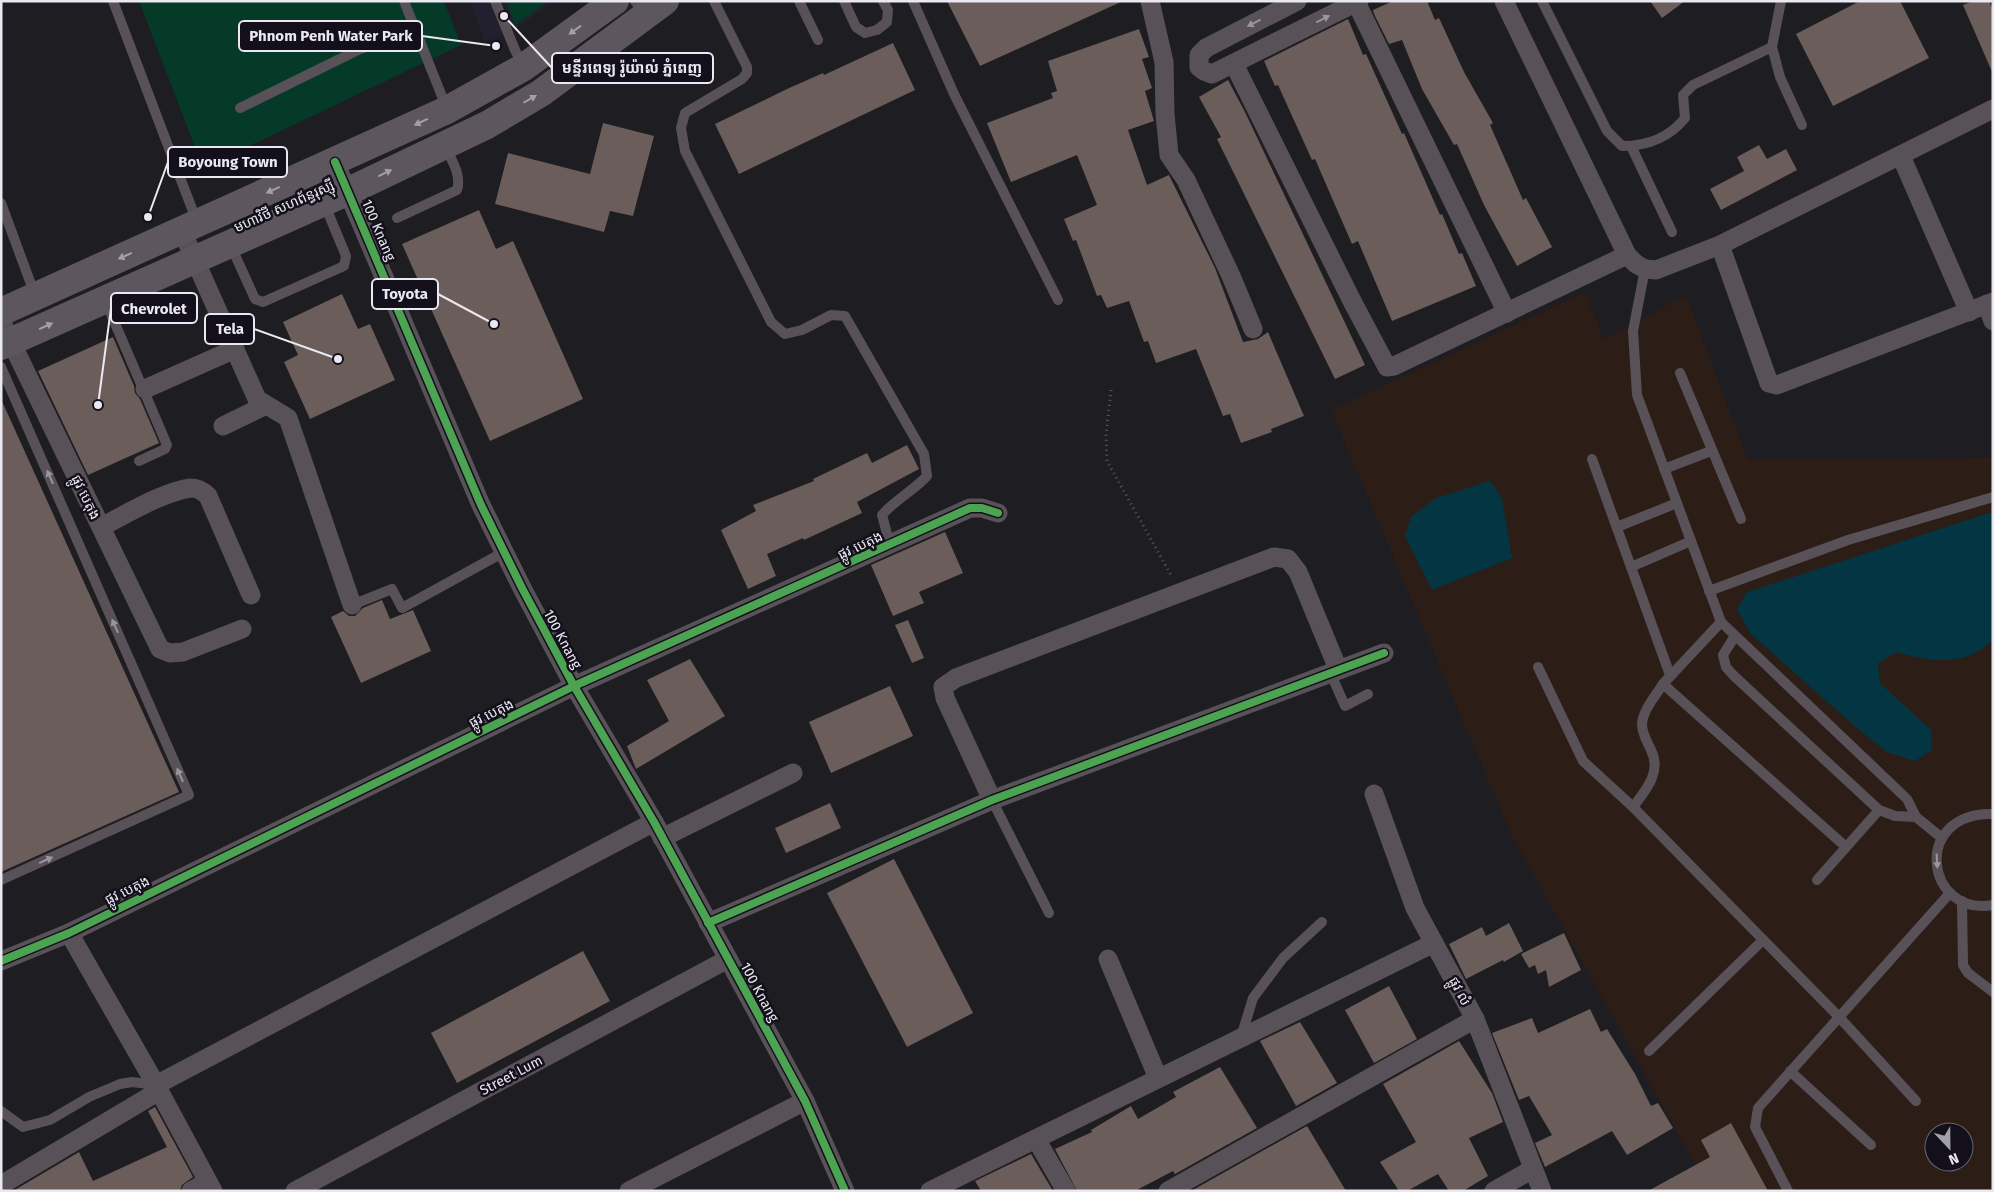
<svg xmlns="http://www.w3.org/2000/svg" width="1994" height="1192" font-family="'Fira Sans','Noto Sans Khmer',sans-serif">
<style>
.built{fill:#221f2e}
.education{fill:#2c1e17;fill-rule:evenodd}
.green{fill:#053a29}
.water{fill:#033642}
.building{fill:#6a5d5a}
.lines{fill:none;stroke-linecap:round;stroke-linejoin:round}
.path{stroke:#5e595f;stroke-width:3;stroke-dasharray:1 4;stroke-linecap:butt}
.service{stroke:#585258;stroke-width:10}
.minor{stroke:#585258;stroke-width:19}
.trunk{stroke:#5d565e;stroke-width:28}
.cycleway-casing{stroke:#13101b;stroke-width:11}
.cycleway{stroke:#4ca352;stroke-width:8}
.oneway{fill:#9a969d}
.oneway2{fill:#a49fa8}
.labels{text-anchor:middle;stroke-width:5;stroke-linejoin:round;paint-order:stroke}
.street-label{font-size:14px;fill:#eae8f1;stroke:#13101b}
.leader{fill:none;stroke:#eae8f1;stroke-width:2}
.callout-dot{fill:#eae8f1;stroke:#13101b;stroke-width:2}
.callout{fill:#13101b;stroke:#eae8f1;stroke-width:2}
.callout-label{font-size:15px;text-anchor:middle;font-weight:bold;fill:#eae8f1}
</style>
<rect width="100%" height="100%" fill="#1d1d22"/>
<!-- built -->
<polygon class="built" points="469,1 555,1 511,32 485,42"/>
<!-- education -->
<path class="education" d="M1585 292 1604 339 1686 295 1748 460 1993 458V1191H1710L1511 834 1331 410ZM1934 1132H1964V1162H1934Z"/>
<!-- green -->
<g class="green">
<polygon points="139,1 444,1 461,45 203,168"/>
<polygon points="506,1 549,1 515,25"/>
</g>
<!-- water -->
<g class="water">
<polygon points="1490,481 1502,499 1512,558 1432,590 1405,536 1411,517 1436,498"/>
<path d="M1989 513H1993V640C1966 667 1931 662 1897 652L1878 663 1880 683 1931 730 1932 750 1915 761 1887 752 1858 729 1750 633 1737 609 1747 592Z"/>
</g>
<!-- building -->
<g class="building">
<polygon points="947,1 1123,1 980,66"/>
<polygon points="1393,1 1427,1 1435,20 1439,18 1464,72 1493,123 1490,125 1523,200 1526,198 1552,247 1517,266 1484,205 1457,144 1454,145 1422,89 1402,40 1389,44 1374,14 1373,10"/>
<polygon points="1650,1 1685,1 1662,18"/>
<polygon points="1860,1 1900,1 1929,58 1833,106 1796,34"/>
<polygon points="1973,1 1989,1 1993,10 1993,74 1963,5"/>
<polygon points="1348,19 1363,55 1366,54 1402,134 1404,133 1440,215 1442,214 1459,254 1462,253 1476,286 1392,321 1358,241 1352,244 1315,159 1312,160 1278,85 1275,86 1264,61"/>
<polygon points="1139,29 1149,57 1142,59 1152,88 1145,91 1154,121 1128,130 1147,185 1169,175 1215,268 1243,342 1258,339 1268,332 1304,416 1271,429 1272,432 1241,443 1230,414 1223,416 1196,349 1156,363 1148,341 1144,342 1129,301 1107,308 1101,295 1097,296 1076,240 1073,241 1064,219 1097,205 1077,155 1011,182 987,123 1053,98 1051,93 1057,91 1048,61"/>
<polygon points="893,43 915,90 739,174 715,124 787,89 823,73 824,75"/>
<polygon points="1228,80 1245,112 1365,365 1335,379 1217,139 1221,137 1199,97"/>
<polygon points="603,123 654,136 633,216 610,211 604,232 495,204 508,153 590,174"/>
<polygon points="1759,145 1767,159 1786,149 1797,170 1721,210 1710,189 1744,171 1737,157"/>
<polygon points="479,210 496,249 513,241 583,399 490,441 402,244"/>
<polygon points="342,294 358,329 370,324 395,380 310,419 284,362 298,355 283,322"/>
<polygon points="113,337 134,386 135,393 140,399 159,443 88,475 38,371"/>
<polygon points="1,399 179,792 1,872"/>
<polygon points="907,445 919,469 857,502 862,513 804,540 803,538 767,554 776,576 748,589 721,530 756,511 753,505 814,481 813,479 867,453 872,463"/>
<polygon points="945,532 963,573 919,592 924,603 893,616 871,565"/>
<polygon points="382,600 390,619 413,610 431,651 361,683 331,617 343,611 349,616 355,616 363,608"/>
<polygon points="908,620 924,658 912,663 895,625"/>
<polygon points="690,659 725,716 636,769 627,746 669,721 647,680"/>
<polygon points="890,686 913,736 831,773 809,722"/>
<polygon points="830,803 841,828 786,853 775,828"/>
<polygon points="894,859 973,1013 907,1047 827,893"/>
<polygon points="1509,923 1523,951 1504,962 1503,960 1466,979 1449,944 1482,927 1486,936"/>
<polygon points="1564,933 1581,970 1549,987 1546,970 1538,974 1535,965 1529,968 1521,954"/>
<polygon points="583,951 610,1001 457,1083 431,1033"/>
<polygon points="1389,986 1417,1039 1374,1063 1345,1010"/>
<polygon points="1590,1009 1601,1032 1607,1029 1635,1074 1651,1106 1658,1103 1673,1128 1627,1155 1612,1131 1545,1167 1535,1143 1552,1135 1529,1096 1519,1100 1492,1033 1532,1018 1538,1033"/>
<polygon points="1300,1022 1337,1083 1296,1106 1260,1041"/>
<polygon points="1459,1041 1492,1093 1503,1122 1469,1138 1488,1176 1463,1191 1449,1191 1438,1174 1407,1191 1399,1191 1380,1162 1416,1142 1383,1084"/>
<polygon points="1220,1067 1257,1128 1175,1174 1173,1171 1135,1191 1077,1191 1055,1149 1092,1132 1091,1130 1131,1106 1138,1119 1176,1097 1173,1092"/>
<polygon points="155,1107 193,1177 182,1185 180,1191 13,1191 79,1152 93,1181 167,1147 148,1111"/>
<polygon points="1731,1123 1768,1191 1648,1191 1710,1157 1701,1140"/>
<polygon points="1307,1126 1346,1191 1191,1191"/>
<polygon points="1031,1154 1053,1191 981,1191 975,1181"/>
</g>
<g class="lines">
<!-- path -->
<polyline class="path" points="1111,390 1106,435 1107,461 1172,577"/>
<!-- service -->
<g class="service">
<polyline points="113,1 197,222"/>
<polyline points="404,1 447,109"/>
<polyline points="495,1 515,50 523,66"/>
<polyline points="635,1 645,15"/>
<path d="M714 1 747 67V73L742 79 685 113 681 128 685 151 771 322 785 334 802 330 831 315 845 316 924 454 927 476C913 491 895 500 882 515L890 545"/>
<polyline points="799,1 818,40"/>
<polyline points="844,1 856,27 865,33 877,30 887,22 888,10 883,1"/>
<polyline points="913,1 954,94 1058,300"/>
<path d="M1542 1 1607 131 1622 146C1648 146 1669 138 1685 118L1683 95 1693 85 1772 47"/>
<polyline points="1781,1 1772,47 1780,77 1802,125"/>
<polyline points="240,108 360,49 391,40 420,42"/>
<polyline points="1631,146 1672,232"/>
<polyline points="1,203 35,295"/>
<path d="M397 218 457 190C462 175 451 159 445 146"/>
<polyline points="230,244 255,299 263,302 344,266 346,256 324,203"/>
<polyline points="1645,269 1633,331 1637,395 1721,622 1907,799 1916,817 1942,838"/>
<polyline points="105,300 167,445 165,449 139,461"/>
<polyline points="1,367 189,795 1,880"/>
<polyline points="1680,373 1741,519"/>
<polyline points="1592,459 1670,675"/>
<polyline points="1664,469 1711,451"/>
<polyline points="1617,527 1677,503"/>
<polyline points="1631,567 1691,541"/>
<polyline points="1709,591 1848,540 1993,497"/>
<polyline points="352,605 392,589 402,608 504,552"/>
<polyline points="1721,622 1663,684 1846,847"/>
<polyline points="1735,636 1723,655 1726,667 1733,675 1879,810 1895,816 1916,817"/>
<polyline points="1538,667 1583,761 1633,807 1840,1018 1916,1101"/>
<polyline points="1330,672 1345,706 1368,694"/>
<polyline points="992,800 1049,913"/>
<path d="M1633 807C1646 790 1662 772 1651 750 1647 741 1642 734 1642 724 1643 710 1656 695 1663 684"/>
<path d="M1993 814C1911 812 1925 917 1993 905"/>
<polyline points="1817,880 1879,810"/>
<polyline points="1962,901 1963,965 1968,973 1993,992"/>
<polyline points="1241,1037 1253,998 1283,958 1322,922"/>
<polyline points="1649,1051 1763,940"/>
<polyline points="1790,1071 1871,1145"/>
<polyline points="1,1111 23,1127 50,1120 89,1097 120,1084 132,1082 156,1085"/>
<polyline points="1788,1191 1755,1127 1758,1108 1950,893"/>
</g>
<!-- minor -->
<g class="minor">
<polyline points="1150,1 1164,62 1165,114 1169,155 1186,180 1231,276 1253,329"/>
<polyline points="1297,1 1206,48 1199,55 1199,67 1204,71 1212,74 1359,1"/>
<polyline points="1504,1 1627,255 1636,264 1645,269 1656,270 1720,245 1993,109"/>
<polyline points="1356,2 1507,313"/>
<polyline points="1234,64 1352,301 1387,367 1394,366 1627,255"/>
<polyline points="1901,156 1969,312"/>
<polyline points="335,162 481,505 522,588 574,686 654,822 805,1101 845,1191"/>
<polyline points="182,231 257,399 288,418 352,605"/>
<polyline points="1720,245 1769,383 1777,385 1993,302"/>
<polyline points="1987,304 1993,321"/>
<polyline points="1,321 160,649 170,653 183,652 242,629"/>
<polyline points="145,389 235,349"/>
<polyline points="223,426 264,406"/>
<path d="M101 527C127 514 162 492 191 488 198 488 203 491 208 496L251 595"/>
<polyline points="1374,794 1415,908 1475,1019 1542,1191"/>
<polyline points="992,800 945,698 943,687 956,678 1274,557 1288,559 1298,572 1338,669"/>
<polyline points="662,838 793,773"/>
<polyline points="708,923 992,800 1384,653"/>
<polyline points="69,933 156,1085 213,1191"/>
<polyline points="1108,959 1158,1078"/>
<polyline points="1,961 69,933 574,686 970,508 982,508 998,513"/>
<polyline points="156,1085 654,822"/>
<polyline points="1036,1139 1066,1191"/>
<polyline points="1,1185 159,1091"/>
<polyline points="191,1191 208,1182"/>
<polyline points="295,1191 728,959"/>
<polyline points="629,1191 805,1101"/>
<polyline points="930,1191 1434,943"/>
<polyline points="1168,1191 1475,1019"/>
<polyline points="1494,1191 1533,1169"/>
</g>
<!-- trunk -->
<g class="trunk">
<polyline points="1,312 447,110 524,67 615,1"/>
<polyline points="1,346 349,191 487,125 541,93 665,1"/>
</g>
<defs>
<g id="cycleway">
<polyline points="335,162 481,505 522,588 574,686 654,822 805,1101 845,1191"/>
<polyline points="708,923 992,800 1384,653"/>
<polyline points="1,961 69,933 574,686 970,508 982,508 998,513"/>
</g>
</defs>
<!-- cycleway casing -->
<use href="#cycleway" class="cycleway-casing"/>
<!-- cycleway -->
<use href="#cycleway" class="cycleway"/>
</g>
<!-- one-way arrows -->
<defs><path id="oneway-solid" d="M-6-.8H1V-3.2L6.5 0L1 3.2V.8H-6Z" transform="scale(1.25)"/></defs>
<g class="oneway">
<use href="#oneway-solid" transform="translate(1323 19) rotate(-27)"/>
<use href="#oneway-solid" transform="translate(1254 23) rotate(153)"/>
<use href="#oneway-solid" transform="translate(50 477) rotate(-114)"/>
<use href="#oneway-solid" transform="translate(115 626) rotate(-114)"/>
<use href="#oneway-solid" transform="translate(180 775) rotate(-114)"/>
<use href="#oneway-solid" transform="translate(46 860) rotate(-24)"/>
<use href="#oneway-solid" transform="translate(1937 861) rotate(87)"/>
</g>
<g class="oneway2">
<use href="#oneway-solid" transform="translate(575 30) rotate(144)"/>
<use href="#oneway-solid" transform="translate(530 99) rotate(-30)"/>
<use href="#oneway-solid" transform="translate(421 122) rotate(155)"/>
<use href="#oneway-solid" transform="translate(385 173) rotate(-26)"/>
<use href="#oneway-solid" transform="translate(273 190) rotate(156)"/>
<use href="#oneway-solid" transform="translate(125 256) rotate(156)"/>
<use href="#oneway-solid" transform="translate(46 326) rotate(-24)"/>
</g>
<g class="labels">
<!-- street labels -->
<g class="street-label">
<text transform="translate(284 206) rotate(-24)" y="5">មហាវិថី សហព័ន្ធរុស្ស៊ី</text>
<text transform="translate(379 230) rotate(67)" y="5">100 Knang</text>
<text transform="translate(86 497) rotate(64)" y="5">ផ្លូវ បេតុង</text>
<text transform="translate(860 545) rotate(-25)" y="5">ផ្លូវ បេតុង</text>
<text transform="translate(563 639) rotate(62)" y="5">100 Knang</text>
<text transform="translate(491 713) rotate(-26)" y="5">ផ្លូវ បេតុង</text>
<text transform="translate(127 890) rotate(-26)" y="5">ផ្លូវ បេតុង</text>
<text transform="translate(1460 991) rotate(62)" y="5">ផ្លូវ លំ</text>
<text transform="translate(760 992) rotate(62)" y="5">100 Knang</text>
<text transform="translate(511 1075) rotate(-28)" y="5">Street Lum</text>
</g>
</g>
<!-- callouts -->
<path class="leader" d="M496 46L422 36M504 16L552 68M148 217L168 162M494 324L438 294M98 405L111 308M338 359L254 329"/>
<g class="callout-dot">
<circle cx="496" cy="46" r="5"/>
<circle cx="504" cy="16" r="5"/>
<circle cx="148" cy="217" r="5"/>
<circle cx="494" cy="324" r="5"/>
<circle cx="98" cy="405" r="5"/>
<circle cx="338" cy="359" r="5"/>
</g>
<g class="callout">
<rect x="239" y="21" width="183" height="30" rx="5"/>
<rect x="552" y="53" width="161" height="30" rx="5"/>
<rect x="168" y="147" width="119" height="30" rx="5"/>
<rect x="372" y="279" width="66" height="30" rx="5"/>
<rect x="111" y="293" width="86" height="30" rx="5"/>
<rect x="205" y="314" width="49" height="30" rx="5"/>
</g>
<g class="callout-label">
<text x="331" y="41">Phnom Penh Water Park</text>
<text x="632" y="73">មន្ទីរពេទ្យ រ៉ូយ៉ាល់ ភ្នំពេញ</text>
<text x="228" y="167">Boyoung Town</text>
<text x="405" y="299">Toyota</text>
<text x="154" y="314">Chevrolet</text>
<text x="230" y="334">Tela</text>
</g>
<!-- border -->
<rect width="1994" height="1192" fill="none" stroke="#eae8f1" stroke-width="5"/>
<!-- north arrow -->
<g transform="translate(1949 1147) rotate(158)"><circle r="24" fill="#13101b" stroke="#696671"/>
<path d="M0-4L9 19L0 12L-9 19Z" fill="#a2a1a9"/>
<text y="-8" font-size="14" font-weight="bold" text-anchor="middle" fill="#eae8f1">N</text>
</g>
</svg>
